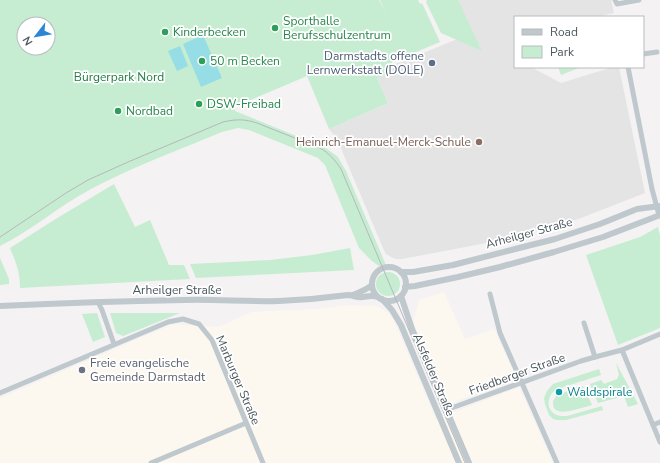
<svg xmlns="http://www.w3.org/2000/svg" width="660" height="463" font-family="'Nunito Sans',sans-serif">
<style>
.commercial{fill:#fcf7ef}
.education{fill:#e5e4e4}
.green{fill:#c6edd1;fill-rule:evenodd}
.water{fill:#97dde5}
.lines{fill:none;stroke-linecap:round;stroke-linejoin:round}
.minor{stroke:#bfc8cd;stroke-width:5}
.tertiary{stroke:#bfc8cd;stroke-width:6}
.tram{stroke:#b5b8bc;stroke-width:1}
.leisure-dot{fill:#2e9e5b;stroke:#fff;stroke-width:1.5}
.service-dot{fill:#5c6f8a;stroke:#fff;stroke-width:1.5}
.education-dot{fill:#8d6e63;stroke:#fff;stroke-width:1.5}
.worship-dot{fill:#6b7280;stroke:#fff;stroke-width:1.5}
.culture-dot{fill:#0f9aa8;stroke:#fff;stroke-width:1.5}
.labels{text-anchor:middle;stroke-width:3.5;stroke-linejoin:round;paint-order:stroke}
.leisure-label{font-size:12px;fill:#27864d;stroke:#fff;text-anchor:start}
.service-label{font-size:12px;fill:#4e5e75;stroke:#fff;text-anchor:end}
.park-label{font-size:12px;fill:#217b44;stroke:#fff}
.education-label{font-size:12px;fill:#785e54;stroke:#fff;text-anchor:end}
.street-label{font-size:12px;fill:#4b575e;stroke:#fff}
.worship-label{font-size:12px;fill:#5b616d;stroke:#fff;text-anchor:start}
.culture-label{font-size:12px;fill:#0d838f;stroke:#fff;text-anchor:start}
</style>
<rect width="100%" height="100%" fill="#f4f2f3"/>
<!-- commercial -->
<g class="commercial">
<polygon points="444,292 465,339 494,329 516,377 448,405 413,322 419,300"/>
<polygon points="350,305 374,306 379,307 387,312 391,316 397,328 436,419 519,387 553,463 0,463 0,398 170,325 177,324 185,325 219,327 251,312 316,309"/>
</g>
<!-- education -->
<polygon class="education" points="451,0 611,0 614,13 595,17 515,17 515,67 531,67 561,83 613,67 619,67 645,193 581,218 546,229 492,242 402,259 396,259 391,257 386,254 383,248 337,139 329,129 388,103 377,78 386,74 392,65 404,61 462,37"/>
<!-- green -->
<g class="green">
<path d="M0 0H379L386 13 380 0H418L420 4 422 3 440 42 392 62V65L386 74 377 78 388 103 329 129 307 76 234 107 235 111 326 148 338 157 346 171 386 265 379 266 372 261 359 248 325 165 318 158 249 130 238 128 222 132C178 150 133 167 91 189 59 206 32 230 0 246ZM24 24H48V48H24Z"/>
<polygon points="427,0 458,0 482,51 441,33 426,2"/>
<polygon points="558,67 581,67 561,75"/>
<path d="M114 184 135 227 150 220 169 265H184L190 279 20 288C20 271 16 263 10 248L54 220Z"/>
<polygon points="658,227 660,236 660,328 618,345 586,255 640,237"/>
<polygon points="350,248 354,270 196,278 190,264 270,260 312,255"/>
<polygon points="0,258 9,279 9,284 0,285"/>
<circle cx="388" cy="284" r="12"/>
<polygon points="97,313 105,337 93,342 82,314"/>
<polygon points="110,313 180,313 123,336 116,333"/>
<polygon points="616,363 638,404 628,407 624,396 598,403 590,384 601,380 604,384 617,379 619,375"/>
<path d="M599 369 601 375C593 378 557 388 553 392 549 396 547 404 550 409 554 416 560 416 567 416L602 406 603 410 566 420H557L553 419 549 415 545 404 544 398 547 391 553 384Z"/>
<path d="M583 386 592 405C583 407 559 417 554 408 553 406 553 403 553 401L557 395Z"/>
</g>
<!-- water -->
<g class="water">
<polygon points="203,35 222,78 201,87 183,44"/>
<polygon points="180,46 188,66 177,71 168,51"/>
</g>
<g class="lines">
<!-- minor -->
<g class="minor">
<polyline points="615,0 617,4 639,0"/>
<polyline points="643,54 657,52"/>
<polyline points="628,67 652,189 659,215"/>
<polyline points="490,294 500,333 557,463"/>
<polyline points="98,302 102,310 114,344"/>
<polyline points="584,323 595,357"/>
<polyline points="622,350 660,442"/>
<polyline points="0,393 168,322 183,319 199,324 212,340 263,463"/>
<polyline points="446,410 581,361 595,357 622,350 660,334"/>
<polyline points="653,425 660,422"/>
<polyline points="151,463 246,423"/>
</g>
<!-- tertiary -->
<g class="tertiary">
<circle cx="389" cy="284" r="17"/>
<polyline points="401,272 413,272 453,265 519,248 555,239 600,224 637,209 660,206"/>
<polyline points="405,287 415,286 458,277 500,267 554,252 603,237 660,215"/>
<path d="M353 295C361 291 365 291 372 285"/>
<polyline points="401,296 412,329 469,463"/>
<polyline points="382,299 392,310 401,325 459,463"/>
<path d="M0 306C62 303 123 301 185 300 216 299 247 302 279 301 302 300 325 298 348 295 352 295 355 297 358 297 366 298 369 294 378 297"/>
</g>
<!-- tram -->
<path class="tram" d="M0 237 66 193 88 180 128 162 223 122C236 119 245 119 257 123L320 148C329 153 335 160 341 169L465 463"/>
</g>
<!-- markers -->
<g class="leisure-dot">
<circle cx="275" cy="28" r="4"/>
<circle cx="165" cy="32" r="4"/>
<circle cx="202" cy="61" r="4"/>
<circle cx="199" cy="104" r="4"/>
<circle cx="118" cy="111" r="4"/>
</g>
<circle class="service-dot" cx="432" cy="63" r="4"/>
<circle class="education-dot" cx="479" cy="142" r="4"/>
<circle class="worship-dot" cx="82" cy="370" r="4"/>
<circle class="culture-dot" cx="559" cy="392" r="4"/>
<g class="labels">
<!-- leisure labels -->
<g class="leisure-label">
<text x="283" y="25">Sporthalle<tspan x="283" dy="14">Berufsschulzentrum</tspan></text>
<text x="173" y="36">Kinderbecken</text>
<text x="210" y="65">50 m Becken</text>
<text x="207" y="108">DSW-Freibad</text>
<text x="126" y="115">Nordbad</text>
</g>
<!-- service labels -->
<g class="service-label">
<text x="424" y="60">Darmstadts offene<tspan x="424" dy="14">Lernwerkstatt (DOLE)</tspan></text>
</g>
<!-- park labels -->
<g class="park-label">
<text x="119" y="81">Bürgerpark Nord</text>
</g>
<!-- education labels -->
<g class="education-label">
<text x="471" y="146">Heinrich-Emanuel-Merck-Schule</text>
</g>
<!-- street labels -->
<g class="street-label">
<text transform="translate(529 233) rotate(-15)" y="4">Arheilger Straße</text>
<text x="177" y="294">Arheilger Straße</text>
<text transform="translate(517 374) rotate(-20)" y="4">Friedberger Straße</text>
<text transform="translate(434 375) rotate(67)" y="4">Alsfelder Straße</text>
<text transform="translate(238 380) rotate(67)" y="4">Marburger Straße</text>
</g>
<!-- worship labels -->
<g class="worship-label">
<text x="90" y="367">Freie evangelische<tspan x="90" dy="14">Gemeinde Darmstadt</tspan></text>
</g>
<!-- culture labels -->
<g class="culture-label">
<text x="567" y="396">Waldspirale</text>
</g>
</g>
<!-- legend -->
<rect x="514" y="16" width="130" height="52" fill="#ffffff" stroke="#b7bcbf"/>
<rect x="522" y="29" width="20" height="6" fill="#bfc8cd" stroke="#b7bcbf"/>
<text x="550" y="36" font-size="12" fill="#4b575e">Road</text>
<rect x="522" y="46" width="20" height="12" fill="#c6edd1" stroke="#b7bcbf"/>
<text x="550" y="56" font-size="12" fill="#4b575e">Park</text>
<!-- north arrow -->
<g transform="translate(36 36) rotate(239)"><circle r="19" fill="#ffffff" stroke="#b7bcbf"/>
<path d="M0-3L7 15L0 10L-7 15Z" fill="#2b87d5"/>
<text y="-6" font-size="11" font-weight="bold" text-anchor="middle" fill="#4b575e">N</text>
</g>
</svg>
